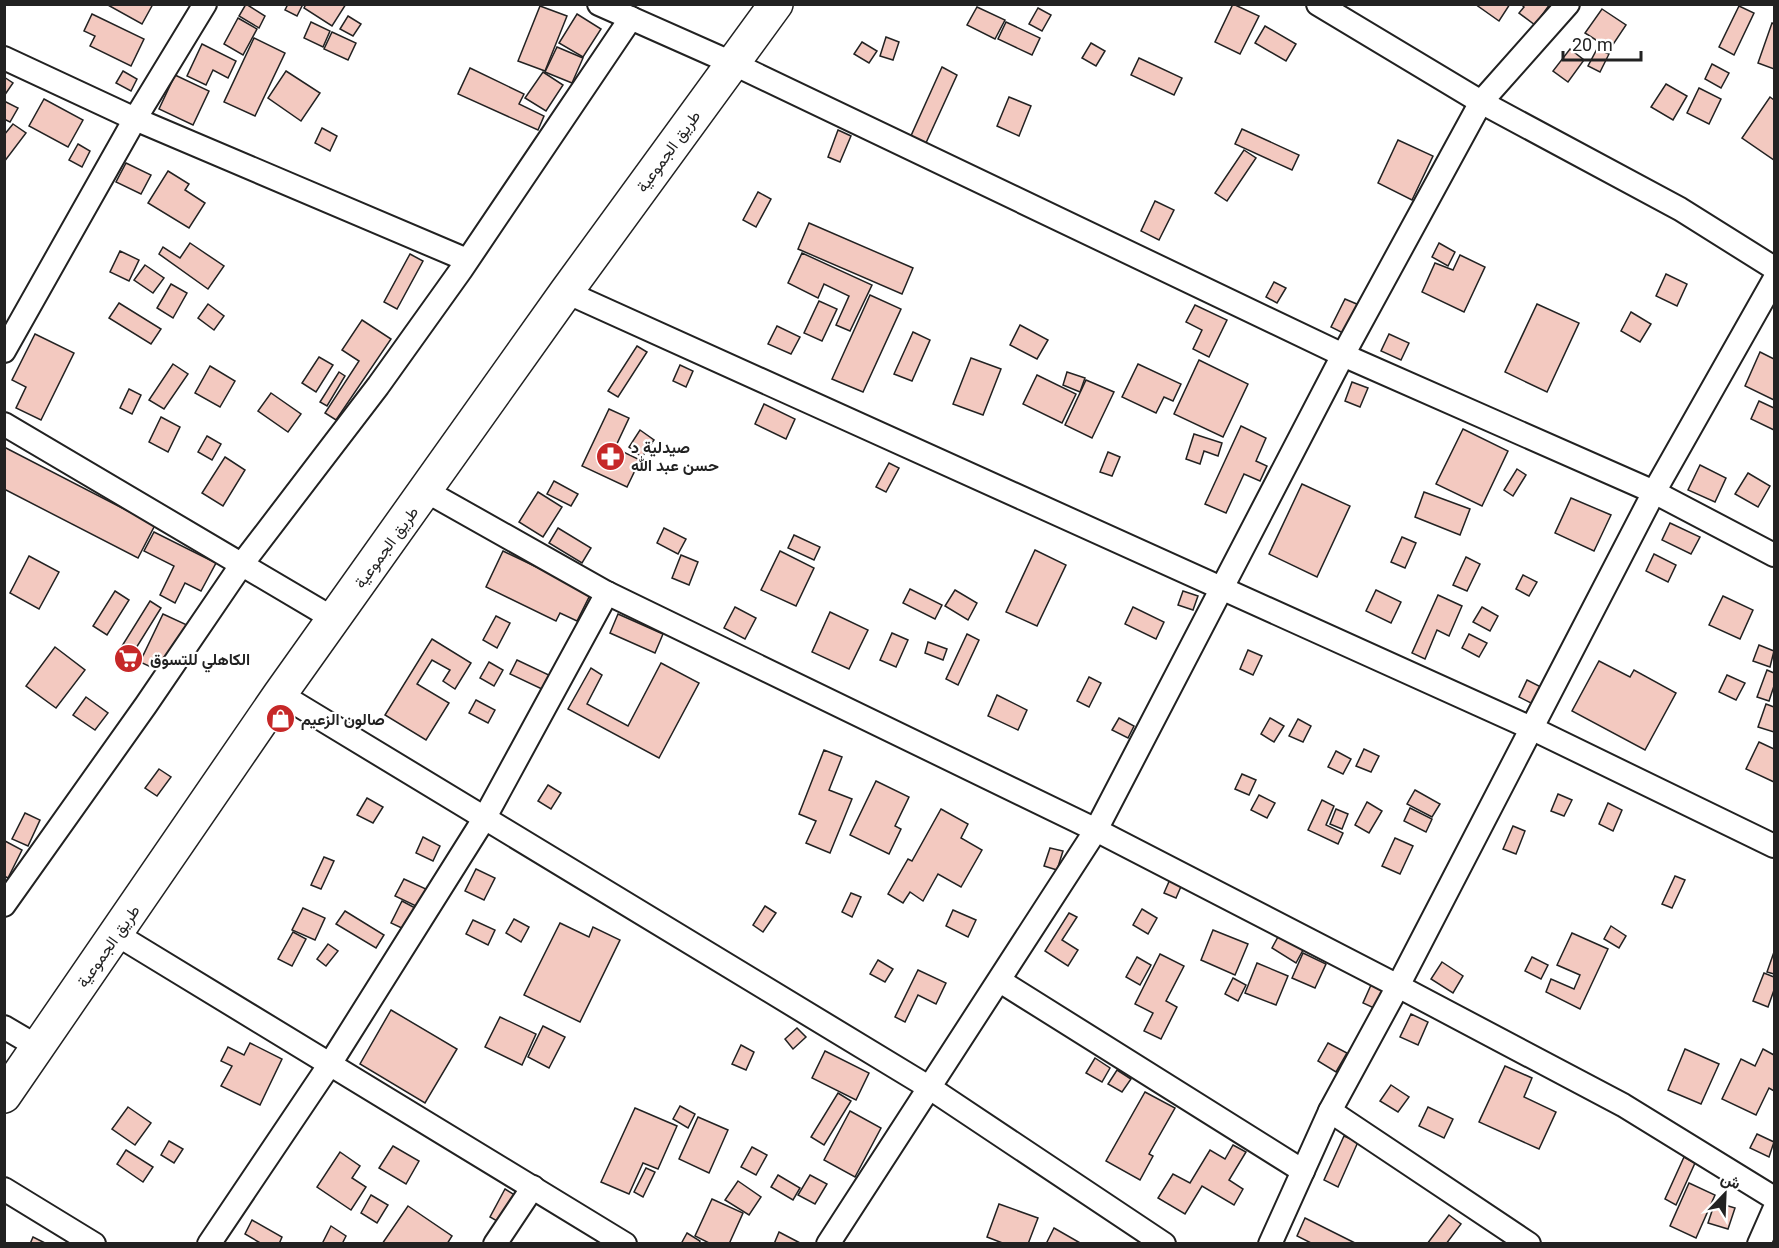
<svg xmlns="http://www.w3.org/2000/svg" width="1779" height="1248" font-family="Georgia,Vazirmatn,serif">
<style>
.building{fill:#f3c9c0;stroke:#222;stroke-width:1.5}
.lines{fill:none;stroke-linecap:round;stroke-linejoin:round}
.minor-casing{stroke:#222;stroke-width:26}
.secondary-casing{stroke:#222;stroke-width:36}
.minor{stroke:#fff;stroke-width:22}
.secondary{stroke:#fff;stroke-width:33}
.labels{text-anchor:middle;stroke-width:4.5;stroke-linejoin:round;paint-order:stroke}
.street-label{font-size:16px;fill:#222;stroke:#fff}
.poi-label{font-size:16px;font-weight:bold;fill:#222;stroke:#fff;text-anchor:start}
</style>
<rect width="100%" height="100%" fill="#fff"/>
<!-- building -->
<g class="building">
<polygon points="106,4 153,4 142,24"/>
<polygon points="246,4 265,16 259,28 239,16"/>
<polygon points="288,4 303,4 297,16 285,10"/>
<polygon points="306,4 346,4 332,26 304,8"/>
<polygon points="1233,4 1259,16 1240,54 1215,42"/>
<polygon points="1475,4 1510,4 1499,21"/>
<polygon points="1521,4 1550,4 1535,25 1519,13 1524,7"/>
<polygon points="540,6 567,16 545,71 518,61"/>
<polygon points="1739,6 1754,13 1734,55 1719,47"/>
<polygon points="977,7 1005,20 995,39 967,25"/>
<polygon points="1038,8 1051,15 1042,31 1029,24"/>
<polygon points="1602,9 1626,25 1610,49 1585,33"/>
<polygon points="92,14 144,39 131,66 90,46 95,36 84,31"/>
<polygon points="577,14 601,29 583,57 559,43"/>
<polygon points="348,16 361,24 353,36 340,29"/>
<polygon points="238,18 257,29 243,55 224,44"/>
<polygon points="311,22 330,31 323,47 304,38"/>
<polygon points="1006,22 1040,38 1032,55 998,39"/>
<polygon points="1772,23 1774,24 1774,69 1758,63"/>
<polygon points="1265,26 1296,44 1286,61 1255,43"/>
<polygon points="332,32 356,43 348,60 324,49"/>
<polygon points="886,37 899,42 893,60 880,56"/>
<polygon points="254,38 285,53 255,116 224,102"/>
<polygon points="862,42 877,51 869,63 854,54"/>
<polygon points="1091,43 1105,51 1096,66 1082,58"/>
<polygon points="202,44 236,61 228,78 213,70 206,85 187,76"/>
<polygon points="557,47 583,58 572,83 545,72"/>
<polygon points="1570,49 1584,60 1568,82 1553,71"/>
<polygon points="1597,49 1609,54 1600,72 1588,66"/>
<polygon points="1139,58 1182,78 1174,95 1131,75"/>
<polygon points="1712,64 1729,73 1721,88 1705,79"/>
<polygon points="942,67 957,75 925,145 910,138"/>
<polygon points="470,68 524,94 519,104 544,116 538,130 458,94"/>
<polygon points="123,71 137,79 131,91 116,83"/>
<polygon points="286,71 320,93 301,121 268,98"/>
<polygon points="543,72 563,85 546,111 525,98"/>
<polygon points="175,75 209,91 193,125 159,109"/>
<polygon points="4,77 13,83 4,96"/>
<polygon points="1666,84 1687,96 1673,120 1651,107"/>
<polygon points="1699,88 1721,99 1709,124 1687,113"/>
<polygon points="1009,97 1031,106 1019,136 997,126"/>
<polygon points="1770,97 1774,100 1774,160 1742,138"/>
<polygon points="44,99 83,120 68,147 29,126"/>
<polygon points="4,101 18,108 10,122 4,119"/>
<polygon points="13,124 26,133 4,162 4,135"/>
<polygon points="322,128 337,136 330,151 315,143"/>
<polygon points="1242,129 1299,155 1292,170 1235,144"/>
<polygon points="838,130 851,136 840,162 828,157"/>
<polygon points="1398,140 1433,156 1412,200 1378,183"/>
<polygon points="78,144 90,151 82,167 69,160"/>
<polygon points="1244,150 1256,158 1227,201 1215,193"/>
<polygon points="126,163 151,175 141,194 116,182"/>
<polygon points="168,171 189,184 185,190 205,203 189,228 148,203"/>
<polygon points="758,192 771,199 756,227 743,220"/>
<polygon points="1155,201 1174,210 1159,240 1141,231"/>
<polygon points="809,223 913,268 902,294 798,249"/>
<polygon points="190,243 224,266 208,289 159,254 163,247 180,258"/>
<polygon points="1439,243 1455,252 1448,266 1432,257"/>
<polygon points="120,251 139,260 129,281 110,272"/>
<polygon points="802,253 872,285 850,331 836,325 849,296 824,284 818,298 788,283"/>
<polygon points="410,254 423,261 397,309 384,302"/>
<polygon points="1460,255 1485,267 1464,312 1422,292 1435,263 1453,270"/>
<polygon points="145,265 164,278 153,293 134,280"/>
<polygon points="1666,274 1687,284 1677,306 1656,296"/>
<polygon points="1274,282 1286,288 1277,303 1266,297"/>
<polygon points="171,284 187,293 173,318 157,308"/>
<polygon points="870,295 901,309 863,392 832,379"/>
<polygon points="1345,299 1359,305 1345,334 1331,327"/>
<polygon points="819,301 837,309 822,341 804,333"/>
<polygon points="119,303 161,329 151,344 109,318"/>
<polygon points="208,304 224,316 214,330 198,318"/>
<polygon points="1537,304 1579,323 1547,392 1505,372"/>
<polygon points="1195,305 1227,320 1209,357 1193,349 1202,330 1186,322"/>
<polygon points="1631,312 1651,324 1640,342 1621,331"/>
<polygon points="362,320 391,339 336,420 325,413 359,361 342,350"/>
<polygon points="1020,325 1048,340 1037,359 1010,345"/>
<polygon points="777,326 800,337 791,354 768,344"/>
<polygon points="913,332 930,340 912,381 894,374"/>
<polygon points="35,334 74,353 41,420 16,408 26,387 12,380"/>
<polygon points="1389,334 1409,343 1401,360 1381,351"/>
<polygon points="637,346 647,352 618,397 608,391"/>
<polygon points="1760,352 1774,359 1774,400 1745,386"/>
<polygon points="319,357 333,365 316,392 302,383"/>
<polygon points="971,358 1001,369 983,415 953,404"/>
<polygon points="1199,360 1248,384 1223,437 1174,414"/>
<polygon points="173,364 188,374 164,409 149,400"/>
<polygon points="1138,364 1181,384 1173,401 1164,397 1156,413 1122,397"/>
<polygon points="680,365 693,371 686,387 673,381"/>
<polygon points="210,366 235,381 220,407 195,393"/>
<polygon points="339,372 345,376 327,406 320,402"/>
<polygon points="1067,372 1085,378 1080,392 1063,385"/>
<polygon points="1037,375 1076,394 1062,423 1023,404"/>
<polygon points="1086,380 1114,392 1092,438 1065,425"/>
<polygon points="1352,382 1368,388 1360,407 1345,401"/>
<polygon points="129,389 141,395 132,414 120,408"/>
<polygon points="271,393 301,414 288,432 258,411"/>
<polygon points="1759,401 1774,408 1774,430 1751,419"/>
<polygon points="764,404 795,419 786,439 755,424"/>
<polygon points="609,409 629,418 615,448 640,460 627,487 582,466"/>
<polygon points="161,417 180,427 168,452 149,442"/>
<polygon points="1241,426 1266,438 1256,461 1267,466 1260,481 1244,474 1226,513 1205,504"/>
<polygon points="1463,429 1508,451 1482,506 1436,484"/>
<polygon points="640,430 654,440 642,457 629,447"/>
<polygon points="1194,434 1222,443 1218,456 1204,451 1200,464 1186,459"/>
<polygon points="207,436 221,444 212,460 198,452"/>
<polygon points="4,447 155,525 138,558 4,489"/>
<polygon points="1108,452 1120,457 1112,476 1100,472"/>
<polygon points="225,457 245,470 223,506 202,493"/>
<polygon points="889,463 899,468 886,492 876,487"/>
<polygon points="1700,465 1726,478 1715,502 1688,490"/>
<polygon points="1517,469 1526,475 1513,496 1504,490"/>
<polygon points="1748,473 1770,486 1758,507 1735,494"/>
<polygon points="554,481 578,494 571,506 547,494"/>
<polygon points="1302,484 1350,506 1317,577 1269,554"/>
<polygon points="538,492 562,507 543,537 519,522"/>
<polygon points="1424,492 1470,509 1460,535 1415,517"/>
<polygon points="1571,498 1611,515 1594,551 1555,533"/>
<polygon points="1670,523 1700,537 1691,554 1662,540"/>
<polygon points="558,528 591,548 582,563 549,543"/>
<polygon points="664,528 686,539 678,554 657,543"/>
<polygon points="154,532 216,563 201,591 185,583 175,603 160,595 174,566 144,551"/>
<polygon points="794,535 820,547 814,560 788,548"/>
<polygon points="1402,537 1416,543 1405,568 1391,562"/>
<polygon points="1035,550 1066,565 1037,626 1006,612"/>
<polygon points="503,551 591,593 577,621 560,613 556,621 486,587"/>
<polygon points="780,551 814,568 796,606 761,590"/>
<polygon points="1654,554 1676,565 1668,582 1646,571"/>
<polygon points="681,555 698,562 689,585 672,578"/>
<polygon points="29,556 59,572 39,609 10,593"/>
<polygon points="1466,557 1480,564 1467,591 1453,585"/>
<polygon points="1523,575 1537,582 1529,596 1516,589"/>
<polygon points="910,589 942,605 935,619 903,603"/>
<polygon points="955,590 977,603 968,620 945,606"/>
<polygon points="1376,590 1401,602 1391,623 1366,611"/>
<polygon points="115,591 129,600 107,635 93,626"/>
<polygon points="1183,591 1198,596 1193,610 1178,605"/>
<polygon points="1438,595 1462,606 1449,636 1437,630 1425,659 1412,653"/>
<polygon points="1723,596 1753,610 1740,639 1709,625"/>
<polygon points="150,601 161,608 133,653 122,646"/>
<polygon points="735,607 756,618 745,639 724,628"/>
<polygon points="1133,607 1164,622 1156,639 1125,624"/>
<polygon points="1482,607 1498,616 1490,631 1473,622"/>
<polygon points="830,612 868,630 849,669 812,652"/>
<polygon points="163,614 187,625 164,673 140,662"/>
<polygon points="618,614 663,634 655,653 610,633"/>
<polygon points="496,616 510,623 497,648 483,640"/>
<polygon points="892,633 908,640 896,667 880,660"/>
<polygon points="967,634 979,640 958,685 946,679"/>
<polygon points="1469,634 1487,643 1479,657 1462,648"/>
<polygon points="432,639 471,663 455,689 443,681 450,670 432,660 417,684 449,703 426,740 385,715"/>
<polygon points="928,642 947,649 943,660 925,653"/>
<polygon points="1759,645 1774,651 1770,667 1753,661"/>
<polygon points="55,647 85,670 56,708 26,686"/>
<polygon points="1248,650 1262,656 1253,675 1240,669"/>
<polygon points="517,660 551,676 544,690 510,674"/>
<polygon points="1599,661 1630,677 1634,670 1676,693 1645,750 1572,711"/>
<polygon points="489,662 503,670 494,686 480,678"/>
<polygon points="661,663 699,683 659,758 568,709 591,668 602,675 587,704 628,726"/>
<polygon points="1767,670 1774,673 1774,686 1769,701 1757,697"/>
<polygon points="1727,675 1745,683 1736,700 1719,692"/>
<polygon points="1089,677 1101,683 1089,707 1077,701"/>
<polygon points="1527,680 1543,688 1535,705 1519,697"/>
<polygon points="997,695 1027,710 1018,730 988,716"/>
<polygon points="86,697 108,713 95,730 73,715"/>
<polygon points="476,700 495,710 488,723 469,713"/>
<polygon points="1766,704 1774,707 1774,732 1758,727"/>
<polygon points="1119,718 1134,726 1128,738 1112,730"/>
<polygon points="1270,718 1284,726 1274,742 1261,734"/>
<polygon points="1298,719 1311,726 1303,742 1289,736"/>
<polygon points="1759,742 1774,749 1774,782 1746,769"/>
<polygon points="1364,749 1379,756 1371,772 1356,766"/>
<polygon points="824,750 842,757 829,790 852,799 830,853 806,843 816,821 799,814"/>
<polygon points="1336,751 1351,759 1343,774 1328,767"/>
<polygon points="159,769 171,777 157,796 145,788"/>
<polygon points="1242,774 1256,780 1249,795 1235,789"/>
<polygon points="876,781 909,797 895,826 901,829 889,854 850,835"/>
<polygon points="548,785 561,793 551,809 538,801"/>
<polygon points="1415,790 1440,804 1432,817 1407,804"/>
<polygon points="1558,794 1572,800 1564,816 1551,811"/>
<polygon points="1259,795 1275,803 1267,818 1251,810"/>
<polygon points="367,798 383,807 373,823 357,815"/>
<polygon points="1322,800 1334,806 1326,825 1343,833 1338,844 1308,830"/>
<polygon points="1367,802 1382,811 1369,833 1355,825"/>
<polygon points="1608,803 1622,810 1613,831 1599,824"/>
<polygon points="1410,808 1432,819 1426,832 1404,821"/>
<polygon points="941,809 968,824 961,838 982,850 961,887 938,874 923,901 910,892 903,903 888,894 908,859 912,861"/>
<polygon points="1336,809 1348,814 1342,829 1330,824"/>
<polygon points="25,813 40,820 28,846 12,839"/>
<polygon points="1513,826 1525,831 1516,854 1503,849"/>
<polygon points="423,837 440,846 433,861 416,853"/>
<polygon points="1395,838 1413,846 1400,874 1382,866"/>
<polygon points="5,841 22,850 8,878 4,876"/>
<polygon points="1050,848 1063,851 1057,870 1044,866"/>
<polygon points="324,857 334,861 321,889 311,885"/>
<polygon points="476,869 495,878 484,900 465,891"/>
<polygon points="1675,876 1685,880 1672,908 1662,904"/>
<polygon points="1171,877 1183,882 1176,898 1164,893"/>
<polygon points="404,879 426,889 418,907 395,896"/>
<polygon points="851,893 861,897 852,917 842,912"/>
<polygon points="402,901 419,910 408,931 391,923"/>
<polygon points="765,906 776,913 763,932 753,925"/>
<polygon points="303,908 325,918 315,940 292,930"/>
<polygon points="1142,909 1157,918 1148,934 1133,925"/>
<polygon points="953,910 976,920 968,937 946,926"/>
<polygon points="345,911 384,935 376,948 336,924"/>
<polygon points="1069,913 1077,917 1062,940 1078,950 1068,966 1045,951"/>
<polygon points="514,919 529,927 521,942 506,933"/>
<polygon points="473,920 495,930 488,945 466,934"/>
<polygon points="560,923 589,937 593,927 620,940 580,1022 524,995"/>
<polygon points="1611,926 1626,936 1619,948 1604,939"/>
<polygon points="1213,930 1248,944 1235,975 1201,960"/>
<polygon points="293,932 306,939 292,966 278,959"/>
<polygon points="1572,933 1608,949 1580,1009 1546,992 1551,979 1574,989 1580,975 1557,965"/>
<polygon points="1279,935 1303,950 1296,963 1272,948"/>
<polygon points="328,944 338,951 326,966 317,959"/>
<polygon points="1774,952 1774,974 1767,972"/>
<polygon points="1303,953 1326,964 1315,988 1292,978"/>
<polygon points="1160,954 1184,966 1166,1001 1177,1007 1161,1039 1144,1031 1153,1013 1135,1004"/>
<polygon points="1137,957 1151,965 1140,985 1126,977"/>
<polygon points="1532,957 1548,965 1541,979 1525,971"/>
<polygon points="878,960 893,969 885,982 870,974"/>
<polygon points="1442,962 1463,976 1453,993 1431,979"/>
<polygon points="1257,963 1288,976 1276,1005 1245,993"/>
<polygon points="918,970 946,983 936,1004 918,995 905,1022 895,1017"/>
<polygon points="1764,973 1774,977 1774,990 1768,1007 1753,1001"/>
<polygon points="1233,978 1246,985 1238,1001 1225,994"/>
<polygon points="1371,985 1396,997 1387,1014 1363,1003"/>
<polygon points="391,1010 457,1049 425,1103 360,1064"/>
<polygon points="1411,1014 1428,1022 1418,1045 1400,1037"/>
<polygon points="500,1017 536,1034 522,1065 485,1047"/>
<polygon points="543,1026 565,1037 549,1068 528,1057"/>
<polygon points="797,1028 806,1037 793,1049 785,1039"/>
<polygon points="250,1043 282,1059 260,1105 221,1086 232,1066 221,1061 228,1047 244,1055"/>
<polygon points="1328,1043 1347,1053 1336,1072 1318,1061"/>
<polygon points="741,1045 754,1052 746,1070 732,1064"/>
<polygon points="1685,1049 1719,1064 1701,1104 1668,1090"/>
<polygon points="1763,1049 1774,1055 1774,1091 1769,1088 1756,1115 1722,1099 1741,1059 1755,1066"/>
<polygon points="825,1051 869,1073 856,1100 812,1078"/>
<polygon points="1095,1058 1110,1068 1102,1082 1086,1073"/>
<polygon points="1505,1066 1532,1078 1524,1097 1556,1112 1539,1149 1479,1122"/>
<polygon points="1117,1070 1131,1079 1122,1092 1108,1084"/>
<polygon points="1391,1085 1409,1097 1398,1112 1380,1101"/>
<polygon points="1145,1092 1175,1108 1149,1154 1153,1156 1140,1180 1106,1161"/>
<polygon points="838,1093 851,1101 824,1145 811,1137"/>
<polygon points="680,1106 695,1114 688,1128 673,1119"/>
<polygon points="128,1107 151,1123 135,1145 112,1129"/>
<polygon points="1428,1107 1453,1119 1444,1138 1419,1126"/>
<polygon points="635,1108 677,1126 658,1169 643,1163 629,1194 601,1182"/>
<polygon points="850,1111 881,1128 855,1177 824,1160"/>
<polygon points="698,1117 728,1130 709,1173 679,1159"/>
<polygon points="1757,1134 1774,1142 1769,1157 1750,1148"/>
<polygon points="1344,1136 1358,1142 1338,1187 1324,1180"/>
<polygon points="169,1141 183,1149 174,1163 161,1155"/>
<polygon points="1233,1145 1246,1152 1229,1180 1243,1189 1234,1205 1202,1186 1185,1214 1158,1198 1173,1174 1190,1183 1210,1150 1225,1159"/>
<polygon points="393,1146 419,1161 406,1184 379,1168"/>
<polygon points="752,1147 767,1155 756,1175 741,1167"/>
<polygon points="126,1150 153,1167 143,1182 117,1164"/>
<polygon points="340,1152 360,1166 352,1178 366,1187 351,1210 317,1187"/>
<polygon points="1684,1157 1695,1163 1676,1205 1665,1199"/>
<polygon points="646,1168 655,1172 643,1197 634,1192"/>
<polygon points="778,1175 800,1188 793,1200 771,1187"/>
<polygon points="810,1175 827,1184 815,1204 798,1195"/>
<polygon points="738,1181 761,1197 749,1215 725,1200"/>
<polygon points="1689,1183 1715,1195 1696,1238 1670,1226"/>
<polygon points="505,1189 518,1197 504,1225 490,1217"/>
<polygon points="371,1195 388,1205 377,1223 361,1213"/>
<polygon points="712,1199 743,1213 729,1244 711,1244 695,1236"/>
<polygon points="1715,1202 1735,1208 1728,1229 1708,1223"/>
<polygon points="999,1204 1038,1218 1028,1244 1005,1244 987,1237"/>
<polygon points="408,1206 452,1236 447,1244 382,1244"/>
<polygon points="1449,1215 1461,1224 1446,1244 1427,1244"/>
<polygon points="1305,1218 1357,1244 1313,1244 1297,1236"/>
<polygon points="252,1220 282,1237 279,1244 262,1244 245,1234"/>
<polygon points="331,1226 346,1236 342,1244 326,1244 323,1242"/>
<polygon points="1054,1228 1082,1244 1046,1244"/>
<polygon points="779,1232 802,1244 774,1244"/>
<polygon points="687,1233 700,1241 699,1244 681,1244"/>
<polygon points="33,1237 47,1244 30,1244"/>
</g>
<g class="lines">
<defs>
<g id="minor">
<polyline points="599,4 732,63 1343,355 1654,492 1774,555"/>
<polyline points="1318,4 1481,102 1680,209 1774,268"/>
<polyline points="4,58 135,119 467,260"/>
<polyline points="566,292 1531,728 1774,846"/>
<polyline points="4,351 135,119 205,4"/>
<polyline points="4,424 334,619"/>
<polyline points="426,491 607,593 1096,830 1398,986 1623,1105 1774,1198"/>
<polyline points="280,694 930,1088 1164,1244"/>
<polyline points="4,905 146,705 242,564 378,386 461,270 631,18"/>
<polyline points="116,934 625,1244"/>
<polyline points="1000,981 1303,1171"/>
<polyline points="4,1027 38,1047"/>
<polyline points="1330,1111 1529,1244"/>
<polyline points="4,1189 94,1244"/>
<polyline points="209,1244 330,1064 484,819 607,593"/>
<polyline points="495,1244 533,1187"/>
<polyline points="828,1244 1096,830 1343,355 1481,102 1568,4"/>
<polyline points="1270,1244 1330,1111 1398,986 1654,492 1774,280"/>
<polyline points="1759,1244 1774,1210"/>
</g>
<polyline id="secondary" points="4,1096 280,694 566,292 776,4"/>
</defs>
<!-- minor casing -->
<use href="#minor" class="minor-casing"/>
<!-- secondary casing -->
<use href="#secondary" class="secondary-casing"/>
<!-- minor -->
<use href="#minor" class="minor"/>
<!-- secondary -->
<use href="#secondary" class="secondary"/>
</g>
<!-- icons -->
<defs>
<symbol id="pharmacy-disc" viewBox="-11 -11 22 22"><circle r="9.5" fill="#c62828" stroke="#fff"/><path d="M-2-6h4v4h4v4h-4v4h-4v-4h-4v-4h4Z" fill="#fff"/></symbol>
<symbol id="supermarket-disc" viewBox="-11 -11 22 22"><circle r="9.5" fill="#c62828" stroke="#fff"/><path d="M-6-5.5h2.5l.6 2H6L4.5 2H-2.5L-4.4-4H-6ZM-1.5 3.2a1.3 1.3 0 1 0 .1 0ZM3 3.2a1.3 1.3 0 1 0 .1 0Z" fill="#fff"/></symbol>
<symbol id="shop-disc" viewBox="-11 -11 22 22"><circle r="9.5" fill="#c62828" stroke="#fff"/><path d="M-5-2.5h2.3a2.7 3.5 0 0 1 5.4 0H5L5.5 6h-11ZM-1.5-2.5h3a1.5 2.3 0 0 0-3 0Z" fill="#fff"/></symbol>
</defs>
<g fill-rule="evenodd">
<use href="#pharmacy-disc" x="594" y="440" width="33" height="33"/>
<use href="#supermarket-disc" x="112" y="642" width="33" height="33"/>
<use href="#shop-disc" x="264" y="702" width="33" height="33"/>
</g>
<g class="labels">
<!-- street labels -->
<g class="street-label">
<text transform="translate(668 151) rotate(-54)" y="6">طريق الجموعية</text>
<text transform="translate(386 547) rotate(-54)" y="6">طريق الجموعية</text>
<text transform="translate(108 946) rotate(-55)" y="6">طريق الجموعية</text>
</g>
<!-- poi labels -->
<g class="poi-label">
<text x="631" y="453">صيدلية د<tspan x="631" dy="18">حسن عبد الله</tspan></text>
<text x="150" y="665">الكاهلي للتسوق</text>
<text x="301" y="725">صالون الزعيم</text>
</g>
</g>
<!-- border -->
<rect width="1779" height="1248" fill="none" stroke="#222222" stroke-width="12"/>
<!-- north arrow -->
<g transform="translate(1725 1194) rotate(23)" stroke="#ffffff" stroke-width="4.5" paint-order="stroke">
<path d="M0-4.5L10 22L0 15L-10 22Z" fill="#222222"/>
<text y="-9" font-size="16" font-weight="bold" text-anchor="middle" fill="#222222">ش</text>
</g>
<!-- scale -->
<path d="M1563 51v9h78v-9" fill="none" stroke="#222222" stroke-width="3"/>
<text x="1572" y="51" font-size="18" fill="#222222" stroke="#ffffff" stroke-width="4.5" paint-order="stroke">20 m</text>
</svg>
